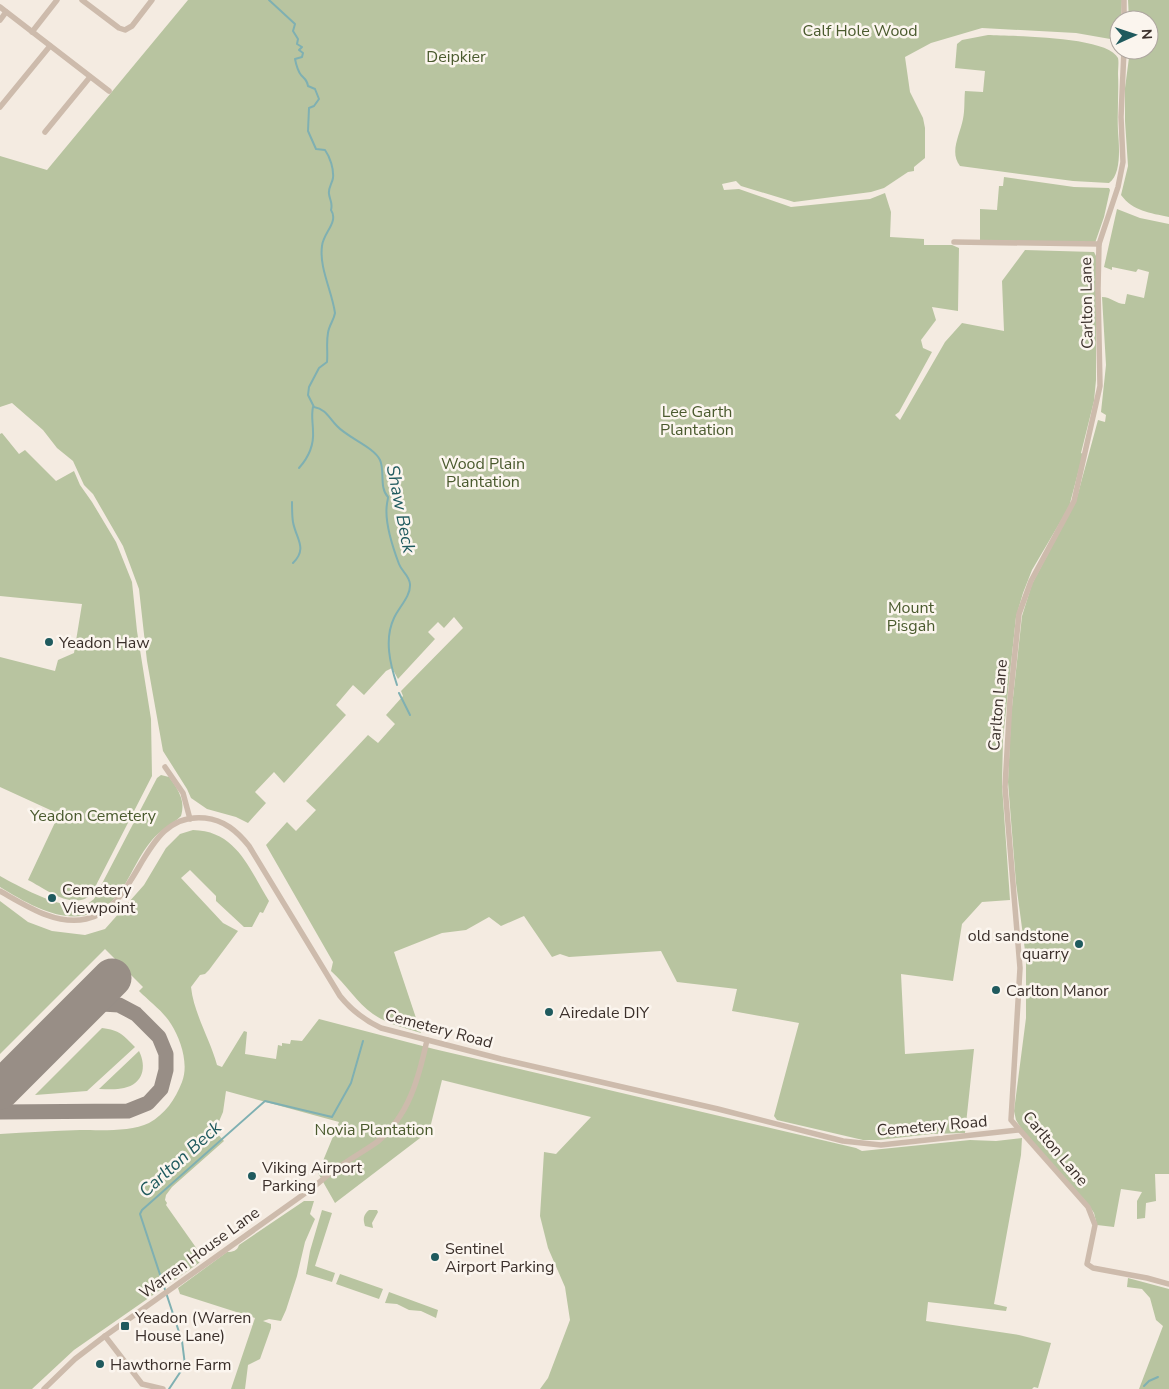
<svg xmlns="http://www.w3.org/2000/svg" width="1169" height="1389" font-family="'Nunito Sans',sans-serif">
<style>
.green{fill:#b8c4a0}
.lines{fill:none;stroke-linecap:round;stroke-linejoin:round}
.stream{stroke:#7fb0b2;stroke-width:2}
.taxiway{stroke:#988e86;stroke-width:15}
.runway{stroke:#988e86;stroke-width:39}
.minor{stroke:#cdbbac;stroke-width:5.5}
.poi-dot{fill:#1f5a5e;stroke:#fbf5ee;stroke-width:2}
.labels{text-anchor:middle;stroke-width:5;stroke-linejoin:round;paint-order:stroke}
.park-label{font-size:16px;fill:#4a5a2e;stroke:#fbf5ee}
.street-label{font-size:16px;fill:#3b302b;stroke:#fbf5ee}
.poi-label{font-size:16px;fill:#3b302b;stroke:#fbf5ee;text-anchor:start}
.water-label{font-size:18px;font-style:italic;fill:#1f5a5e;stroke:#fbf5ee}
</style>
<rect width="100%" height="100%" fill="#f4ebe1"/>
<!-- green -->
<g class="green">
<path d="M188 0H1122L1121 20H1119V37L1116 40 1076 33 982 28 931 43 905 57 910 92 923 118 925 128V158L914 167V171L908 172 884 188 871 192 794 202 741 186 736 181 722 184 724 190 739 189 791 207 870 199 885 193 891 212 890 237 924 239V245H952L959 248 958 311 932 307 936 320 921 340 923 348 932 352 899 412 895 415 900 420 945 342 962 323 1004 331 1002 281 1025 250 1094 252 1096 256V380L1094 401 1081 453 1083 454 1069 507 1032 570 1023 593 1016 617 1003 739 1002 785 1010 900 982 902 962 924 953 981 901 974 905 1054 974 1049 965 1133 931 1134 879 1140H863L777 1120 774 1116 799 1023 732 1011 737 989 677 982 661 951 569 957 560 954 552 957 524 916 501 926 489 917 466 930 442 933 394 952 421 1033C405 1028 387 1024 373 1014 357 1003 346 984 331 971L333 962 266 845 287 822 296 831 316 810 306 801 368 735 378 743 395 724 386 715 403 696 401 691 463 628 454 617 444 628 438 622 428 632 435 639 398 679 392 668 386 671 364 695 353 685 336 705 346 715 284 783 274 772 255 792 266 803 248 823 236 817 207 809 191 798 187 789 163 751 147 661 139 589 123 546 93 494 84 485 73 461 57 448 43 430 12 403 0 407V156L47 170Z"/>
<path d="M1128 0H1169V217C1150 213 1133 211 1121 195L1128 166 1125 121V88L1130 50H1149V20H1129Z"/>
<path d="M988 35C1012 36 1108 36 1118 58 1119 62 1118 69 1118 74 1119 93 1117 112 1118 131 1119 145 1122 174 1109 183L1073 181 960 166C949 152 960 135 963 119 965 110 964 100 965 91L983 92 985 71 955 68 957 44 962 40Z"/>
<polygon points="1004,177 1074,187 1109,188 1110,190 1104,217 1095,243 980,240 980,209 997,210 999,186 1003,186"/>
<path d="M1117 209 1140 218 1169 224V1174H1155L1156 1201 1146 1203 1145 1218 1137 1219V1201L1142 1192 1121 1189 1114 1227 1097 1225 1094 1213 1088 1204 1022 1130 1016 1120 1014 1111 1026 1018V958L1016 883 1008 782 1011 716 1022 616 1032 584 1076 501 1098 420 1105 422 1106 415 1101 412 1106 365 1102 297C1111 297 1116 304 1125 304L1127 294 1144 298 1149 272 1138 269 1136 272 1112 267V270L1104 267Z"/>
<path d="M2 433 19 454 25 450 56 481 74 471 80 485 92 502 116 542 132 582 137 631 151 719 152 776 91 895C73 911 46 889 28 880L59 814 0 787V657L55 671 58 660 74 653 82 604 0 596V434Z"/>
<path d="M161 775 169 777C178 789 186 801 181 816 172 825 160 830 152 840 140 854 133 871 124 886 90 938 42 913 0 887V876C20 887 61 910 84 905 88 904 91 901 94 899L157 778Z"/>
<path d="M193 830C237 831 249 869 269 901L263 913 260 912 252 927H244L216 901V896L190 870 181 878 223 923 238 931 209 970 205 974 200 975 191 987C194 1014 210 1039 217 1065L222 1067 244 1031 247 1032 245 1054 276 1059 278 1045 282 1046V1043L290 1044 291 1040 302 1041 319 1019 434 1049 856 1148 862 1151 970 1140 996 1141 1022 1138 1021 1155 994 1304 1007 1307 1006 1311 928 1302 926 1321 1019 1335 1051 1343 1038 1388 1034 1387 1032 1389H540L548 1378 570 1320 565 1287 548 1248 540 1216 544 1152 556 1154 591 1117 442 1080 431 1124 424 1135 335 1203 318 1173 339 1122 226 1091 223 1112 215 1131 224 1141 172 1187 166 1195 165 1200 167 1203 166 1205 197 1249 201 1258 199 1263 74 1350 32 1389H0V1134C27 1132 53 1131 80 1130 100 1130 131 1132 149 1123 165 1114 175 1100 182 1082 189 1064 181 1040 171 1024 164 1012 149 1001 139 991L143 987 105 949 0 1054V901L28 922 52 931 85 935 105 929 144 885 166 848 180 834Z"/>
<path d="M102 1028C120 1030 123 1035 135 1047L87 1091 35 1095Z"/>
<path d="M139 1051C147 1067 143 1084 124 1088 116 1090 107 1089 99 1089Z"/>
<path d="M304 1201H314L310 1214 315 1219 305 1242 297 1276 286 1310 281 1321 269 1319 263 1321 271 1324V1328L260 1359 248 1365 245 1389H231L255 1318 180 1294 178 1288 227 1252C233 1252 237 1251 239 1245Z"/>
<polygon points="322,1210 332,1213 315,1266 335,1273 332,1282 306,1274 310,1251"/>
<path d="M369 1210H377L378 1212 372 1223 373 1228 365 1226C363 1219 363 1215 369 1210Z"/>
<polygon points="340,1274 383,1289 379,1299 336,1284"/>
<polygon points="1128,1278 1169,1289 1169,1389 1139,1389 1163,1326 1156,1320 1150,1298 1142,1289 1127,1287"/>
<polygon points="389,1292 438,1310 436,1318 421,1311 409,1310 397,1304 385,1303"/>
</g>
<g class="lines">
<!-- stream -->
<g class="stream">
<path d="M269 0 295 24 293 31 298 39 297 44 302 47 299 50 303 53 302 57 295 59C296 64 298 71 301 75 305 79 307 80 308 86L315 89 319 99 314 106 309 108 308 131 316 149 325 150C330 157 334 169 333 178 332 184 328 188 329 194 330 201 333 203 331 210 339 222 323 233 322 246 319 268 332 291 335 313 334 320 329 325 328 333 326 343 328 352 327 362L319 368 309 387 308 395 314 407C326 409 329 418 337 426 348 438 374 447 380 460 385 471 379 488 388 497 388 500 387 502 387 504 384 522 393 548 399 564 402 572 409 575 410 584 411 596 399 607 394 618 384 639 390 664 397 685"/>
<path d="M299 468C308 458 314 445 313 431 313 423 311 416 313 407"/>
<path d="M292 502C292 508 292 516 293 522 296 539 308 548 293 563"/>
<polyline points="399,693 410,715"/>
<polyline points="1144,1386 1149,1381 1158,1377"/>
<polyline points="169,1389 185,1365 182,1341 140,1214 142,1210 265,1101 332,1117 351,1083 363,1041"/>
</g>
<!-- taxiway -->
<polyline class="taxiway" points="0,1112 128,1111 148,1103 161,1089 166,1070 166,1054 159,1037 136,1014 119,1005 102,1004 85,1009 70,1020"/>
<!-- runway -->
<polyline class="runway" points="0,1090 112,978"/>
<!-- minor -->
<g class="minor">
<polyline points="82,0 119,28 125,30 132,26 152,0"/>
<polyline points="0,7 109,91"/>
<polyline points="0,20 6,12"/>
<polyline points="1124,20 1124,0"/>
<polyline points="32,32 57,0"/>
<polyline points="1124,50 1121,117 1123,162 1118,187 1099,244 1098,289 1100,386 1074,501 1031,581 1019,614 1010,700 1005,787 1020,968 1011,1120 1088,1207 1095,1225 1087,1264 1093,1268 1147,1278 1169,1284"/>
<polyline points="0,107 50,46"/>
<polyline points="45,132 90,77"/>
<polyline points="954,242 1099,244"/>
<polyline points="165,767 183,793 190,819"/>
<path d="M0 891C25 905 56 926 86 919 142 907 140 811 205 818 224 820 237 831 249 846L340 996C352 1011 364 1020 381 1028L501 1059 718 1109 843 1141 881 1145 1018 1130"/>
<polyline points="105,1336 142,1384 163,1389"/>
<path d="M44 1389 75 1359 105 1336 311 1189C321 1181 331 1172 342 1165 353 1157 366 1150 377 1142 409 1116 419 1077 427 1040"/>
</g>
</g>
<!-- markers -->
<g class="poi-dot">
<circle cx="49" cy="642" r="5"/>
<circle cx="52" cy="898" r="5"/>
<circle cx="1079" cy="944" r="5"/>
<circle cx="996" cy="990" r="5"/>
<circle cx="549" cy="1012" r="5"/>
<circle cx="252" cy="1176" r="5"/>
<circle cx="435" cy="1257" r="5"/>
<rect x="120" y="1321" width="10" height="10" rx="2.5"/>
<circle cx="100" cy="1364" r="5"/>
</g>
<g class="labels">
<!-- park labels -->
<g class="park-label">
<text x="860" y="36">Calf Hole Wood</text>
<text x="456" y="62">Deipkier</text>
<text x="697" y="417">Lee Garth<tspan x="697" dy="18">Plantation</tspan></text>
<text x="483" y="469">Wood Plain<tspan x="483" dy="18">Plantation</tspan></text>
<text x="911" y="613">Mount<tspan x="911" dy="18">Pisgah</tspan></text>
<text x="93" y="821">Yeadon Cemetery</text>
<text x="374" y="1135">Novia Plantation</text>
</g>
<!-- street labels -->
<g class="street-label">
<text transform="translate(1086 303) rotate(-91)" y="6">Carlton Lane</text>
<text transform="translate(997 705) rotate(-85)" y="6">Carlton Lane</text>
<text transform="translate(439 1028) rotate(15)" y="6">Cemetery Road</text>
<text transform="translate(932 1125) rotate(-5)" y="6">Cemetery Road</text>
<text transform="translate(1056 1148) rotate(50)" y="6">Carlton Lane</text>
<text transform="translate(199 1252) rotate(-36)" y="6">Warren House Lane</text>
</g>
<!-- poi labels -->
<g class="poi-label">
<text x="59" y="648">Yeadon Haw</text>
<text x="62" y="895">Cemetery<tspan x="62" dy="18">Viewpoint</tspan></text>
<text x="1069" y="941" text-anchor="end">old sandstone<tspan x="1069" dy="18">quarry</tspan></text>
<text x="1006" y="996">Carlton Manor</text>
<text x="559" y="1018">Airedale DIY</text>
<text x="262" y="1173">Viking Airport<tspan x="262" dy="18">Parking</tspan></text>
<text x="445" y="1254">Sentinel<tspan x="445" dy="18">Airport Parking</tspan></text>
<text x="135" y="1323">Yeadon (Warren<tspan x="135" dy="18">House Lane)</tspan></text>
<text x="110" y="1370">Hawthorne Farm</text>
</g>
<!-- water labels -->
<g class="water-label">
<text transform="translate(401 509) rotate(79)" y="6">Shaw Beck</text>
<text transform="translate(180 1159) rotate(-42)" y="6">Carlton Beck</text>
</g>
</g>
<!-- north arrow -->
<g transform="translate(1134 35) rotate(87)"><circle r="24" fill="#fbf5ee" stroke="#aea6a0"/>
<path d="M0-4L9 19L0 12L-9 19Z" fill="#1f5a5e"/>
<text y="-8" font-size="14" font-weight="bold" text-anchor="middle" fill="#3b302b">N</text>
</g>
</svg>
